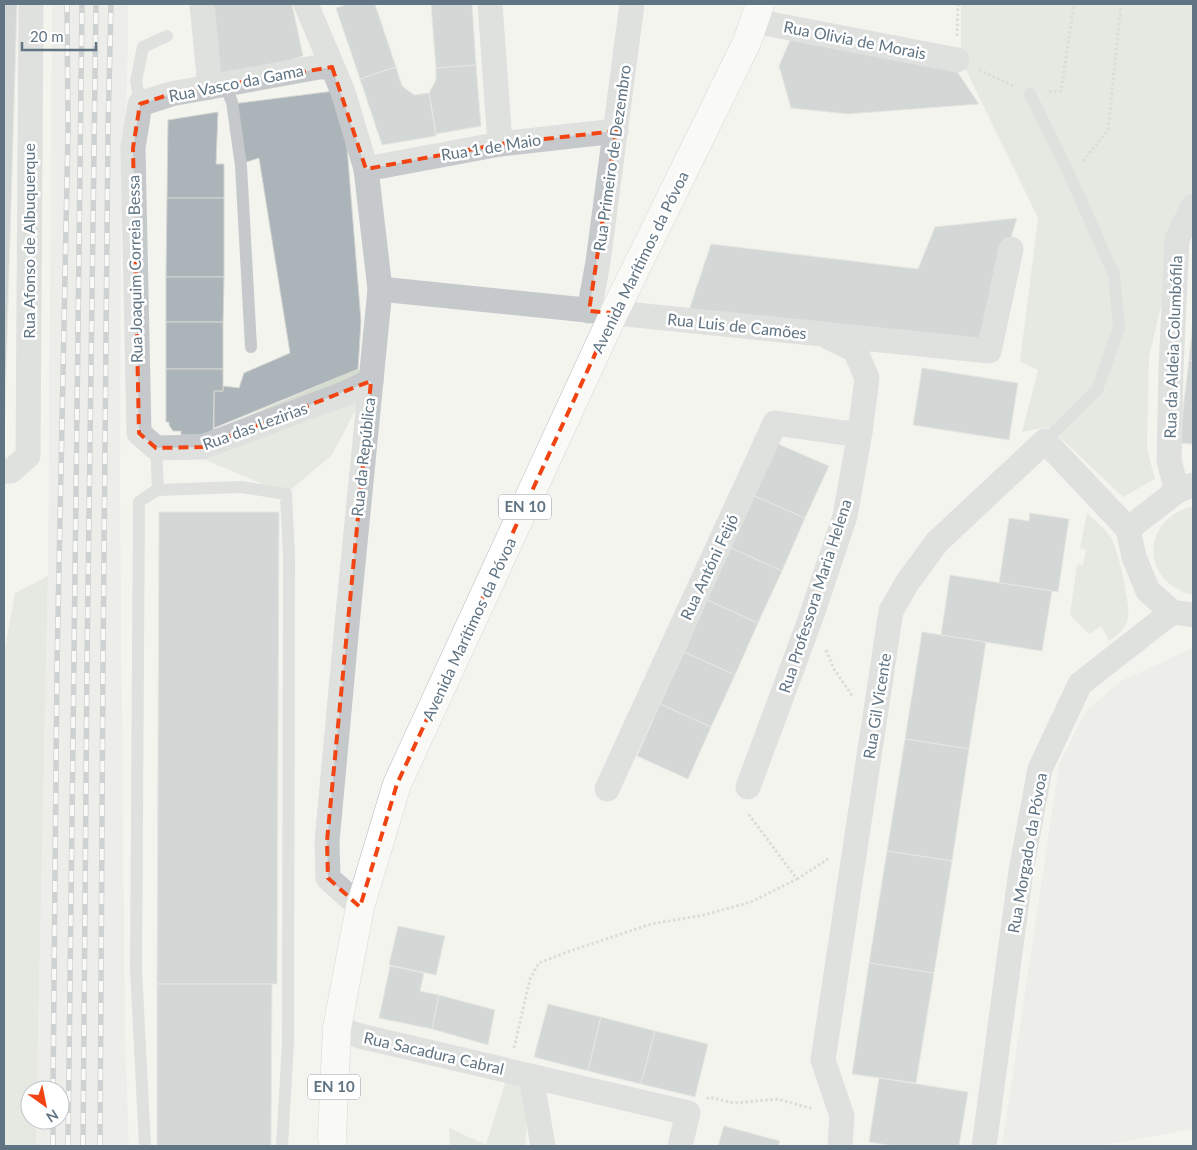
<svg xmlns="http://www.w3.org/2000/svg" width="1197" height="1150" font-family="Lato,sans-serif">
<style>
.built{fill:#e5e6e3}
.green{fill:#d5dcd0}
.building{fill:#abb4b8;stroke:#d5d5d2}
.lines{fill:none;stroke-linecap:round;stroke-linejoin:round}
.primary-casing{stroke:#b6babe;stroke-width:29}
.path{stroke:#bec0c2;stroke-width:3;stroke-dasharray:2.5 2.5;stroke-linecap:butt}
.lane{stroke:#c6c9cc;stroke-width:12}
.street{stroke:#c6c9cc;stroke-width:25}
.primary{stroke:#fff;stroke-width:28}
.rail-casing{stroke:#a3a9af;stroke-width:5.5}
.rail{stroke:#fff;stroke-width:4;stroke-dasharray:11;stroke-linecap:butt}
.marked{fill:none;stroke:#f24412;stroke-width:4;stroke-dasharray:10 6;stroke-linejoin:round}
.labels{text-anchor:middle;stroke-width:5;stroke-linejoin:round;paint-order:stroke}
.shield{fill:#fff;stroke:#909ea8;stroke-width:1}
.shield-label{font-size:15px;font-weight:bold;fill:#607483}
.street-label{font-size:16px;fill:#607483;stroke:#fff}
</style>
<rect width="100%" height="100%" fill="#f4f4ef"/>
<!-- built -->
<g class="built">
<polygon points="52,4 128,4 128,48 121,235 120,489 125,1039 129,1146 36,1146 37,1120 60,1120 60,1090 37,1090 48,576"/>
<polygon points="1193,648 1193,1129 1099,1146 1002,1146 1059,765 1085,712 1121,681"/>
</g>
<!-- green -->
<g class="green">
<polygon points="961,4 1193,4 1193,206 1177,239 1149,357 1147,449 1155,479 1123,497 1049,427 1022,432 1038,370 1020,361 1038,218 961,60"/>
<polygon points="358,369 371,381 332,455 286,494 175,447"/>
<path d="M1193 506V595C1140 582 1140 520 1193 506Z"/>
<path d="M1087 513C1095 521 1105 528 1111 538 1118 549 1131 605 1128 618 1126 629 1117 635 1109 641L1101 626 1089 634 1070 615 1077 564 1083 565 1086 550 1080 548Z"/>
<polygon points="48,576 37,1090 30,1090 30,1120 37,1120 36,1146 4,1146 4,654 15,593"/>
<polygon points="531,1076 525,1146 450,1146 449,1128 486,1145 505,1083"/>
</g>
<!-- building -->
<g class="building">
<polygon points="4,4 17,4 4,439"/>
<polygon points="209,4 292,4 303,56 269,67 220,73"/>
<polygon points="348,4 375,4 396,67 360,79 336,8"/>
<polygon points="431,4 472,4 476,65 436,68"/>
<polygon points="791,38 954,67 979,104 848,114 791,108 779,66"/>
<polygon points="476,65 481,126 436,134 429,93 436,80 436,68"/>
<polygon points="396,67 402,86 414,95 429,93 436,136 382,145 360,79"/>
<polygon points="334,91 347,147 361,321 358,369 214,428 214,391 223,391 223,386 239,388 244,373 290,353 259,158 240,164 232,104"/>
<polygon points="218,112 216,164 224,164 224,198 167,198 168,120"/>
<polygon points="167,198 224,198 224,277 166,277"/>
<polygon points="1017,218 978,341 689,310 711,244 918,269 935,227"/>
<polygon points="166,277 224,277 223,322 166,322"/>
<polygon points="1193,320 1193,361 1189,360"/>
<rect x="166" y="322" width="57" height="47"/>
<polygon points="1189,360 1193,361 1193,444 1179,443"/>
<polygon points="922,368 1018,383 1009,440 913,425"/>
<polygon points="166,369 223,369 223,391 214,391 213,435 181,435 181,431 173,431 169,425 169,422 166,422"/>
<polygon points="778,444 829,466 805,518 754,496"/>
<polygon points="754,496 805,518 782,571 731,548"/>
<polygon points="159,512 279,512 277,984 157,984"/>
<polygon points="1030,513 1069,519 1058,592 999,583 1009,518 1029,521"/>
<polygon points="731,548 782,571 758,623 707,600"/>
<polygon points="950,575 1052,591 1042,651 941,635"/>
<polygon points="707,600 758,623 735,675 684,652"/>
<polygon points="922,632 986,642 969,749 905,739"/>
<polygon points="684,652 735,675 711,727 660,704"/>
<polygon points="660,704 711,727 688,779 637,756"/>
<polygon points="905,739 969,749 952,861 887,851"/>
<polygon points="887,851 952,861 934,973 869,963"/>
<polygon points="398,926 445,936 436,975 389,965"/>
<polygon points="869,963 934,973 916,1083 852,1074"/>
<polygon points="390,966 424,973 420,991 439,995 432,1029 379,1018"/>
<polygon points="157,984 272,984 271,1146 157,1146"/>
<polygon points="439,995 495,1010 488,1045 432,1029"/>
<polygon points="548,1004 601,1017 588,1071 534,1057"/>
<polygon points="601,1017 655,1031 641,1084 588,1071"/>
<polygon points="655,1031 708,1044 695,1097 641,1084"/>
<polygon points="879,1078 968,1092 959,1146 894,1146 869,1142"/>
<polygon points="724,1126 780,1141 778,1146 718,1146"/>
</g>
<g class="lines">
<defs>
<polyline id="primary" points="333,1146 332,1135 337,1028 360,907 397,784 614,313 747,42 760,4"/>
</defs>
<!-- primary casing -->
<use href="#primary" class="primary-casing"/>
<!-- path -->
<g class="path">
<polyline points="957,36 958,4"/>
<polyline points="979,70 1014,86"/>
<polyline points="1049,92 1061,91 1074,4"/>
<polyline points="1083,161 1108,130 1121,4"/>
<polyline points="826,650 834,669 853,697"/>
<polyline points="797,879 828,859"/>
<polyline points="514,1048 530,979 539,963 570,951 651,924 704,915 751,902 797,879 747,812"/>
<polyline points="707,1099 709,1097 734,1103 778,1099 813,1109"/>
</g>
<!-- lane -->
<g class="lane">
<polyline points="224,84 232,102 241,166 251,347"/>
<polyline points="1030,94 1070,176 1114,275 1119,327 1097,390 1045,441"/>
<polyline points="140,104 136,81 143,47 167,36"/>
<polyline points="156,448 158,489"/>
<polyline points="145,1146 136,969 139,502 158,489 158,490 241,487 286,494 289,556 288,1043 282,1146"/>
</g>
<!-- street -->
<g class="street">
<polyline points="202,4 210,87"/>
<polyline points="306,4 343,92 366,169 380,289 348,614 327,841 328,878 360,907"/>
<polyline points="490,4 500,144"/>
<polyline points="754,21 957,60"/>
<polyline points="332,67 319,67 171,94 140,104 133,148 139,433 156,448 202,447 346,393 371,381"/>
<polyline points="366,169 500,144 616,131"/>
<polyline points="380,289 989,351 1011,249"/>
<polyline points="589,311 598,262 632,4"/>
<polyline points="4,471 11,471 28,456 31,4"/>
<polyline points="1193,485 1177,491 1128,529 1134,557 1148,591 1172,612 1193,615"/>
<polyline points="1177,491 1169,461 1171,369 1177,239 1193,206"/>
<polyline points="748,787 810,620 845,516 860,432 867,378 855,350 830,338"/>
<polyline points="607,789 775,423 845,433 860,432"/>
<polyline points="337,1028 360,1036 688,1113 680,1146"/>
<polyline points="531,1076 543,1146"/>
<polyline points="840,1146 842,1116 823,1060 891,611 907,583 937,542 1045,441 1128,529"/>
<polyline points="984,1146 1021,871 1040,769 1080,684 1172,612"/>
</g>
<!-- primary -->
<use href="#primary" class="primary"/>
<defs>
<g id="rail">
<polyline points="53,1090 57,666 68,131 67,4"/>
<polyline points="53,1146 53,1120"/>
<polyline points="68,1146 82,4"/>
<polyline points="83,1146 87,663 96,4"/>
<polyline points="100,1146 103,661 108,128 111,4"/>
</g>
</defs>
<!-- rail casing -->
<use href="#rail" class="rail-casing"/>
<!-- rail -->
<use href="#rail" class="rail"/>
</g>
<!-- marked area -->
<path d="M0 0H1197V1150H0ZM332 67 366 169 500 144 616 131 589 311 614 313 397 784 360 907 328 878 327 841 371 381 202 447 156 448 139 433 133 148 140 104 171 94Z" fill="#f4f4ef" fill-opacity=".55" fill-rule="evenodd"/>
<path class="marked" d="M332 67 366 169 500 144 616 131 589 311 614 313 397 784 360 907 328 878 327 841 371 381 202 447 156 448 139 433 133 148 140 104 171 94Z"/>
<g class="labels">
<!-- shield labels -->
<g class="shield">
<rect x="499" y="494.5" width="52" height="25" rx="4"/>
<rect x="308" y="1074.5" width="52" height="25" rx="4"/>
</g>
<g class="shield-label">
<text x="525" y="512">EN 10</text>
<text x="334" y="1092">EN 10</text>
</g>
<!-- street labels -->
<g class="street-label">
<text transform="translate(855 40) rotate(11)" y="6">Rua Olivia de Morais</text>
<text transform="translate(236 83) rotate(-11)" y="6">Rua Vasco da Gama</text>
<text transform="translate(491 147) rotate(-9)" y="6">Rua 1 de Maio</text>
<text transform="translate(612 158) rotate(-82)" y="6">Rua Primeiro de Dezembro</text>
<text transform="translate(29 241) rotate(-90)" y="6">Rua Afonso de Albuquerque</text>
<text transform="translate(640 262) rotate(-64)" y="6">Avenida Marítimos da Póvoa</text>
<text transform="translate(135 269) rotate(-91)" y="6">Rua Joaquim Correia Bessa</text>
<text transform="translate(737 326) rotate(6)" y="6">Rua Luis de Camões</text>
<text transform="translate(1173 347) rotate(-88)" y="6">Rua da Aldeia Columbófila</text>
<text transform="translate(255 426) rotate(-20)" y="6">Rua das Lezirias</text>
<text transform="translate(363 457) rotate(-84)" y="6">Rua da República</text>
<text transform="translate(709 567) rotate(-65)" y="6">Rua Antóni Feijó</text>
<text transform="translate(815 596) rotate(-72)" y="6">Rua Professora Maria Helena</text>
<text transform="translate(469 629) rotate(-65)" y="6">Avenida Marítimos da Póvoa</text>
<text transform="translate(877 706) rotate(-81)" y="6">Rua Gil Vicente</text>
<text transform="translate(1027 853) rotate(-80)" y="6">Rua Morgado da Póvoa</text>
<text transform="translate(434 1053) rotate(13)" y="6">Rua Sacadura Cabral</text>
</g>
</g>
<!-- border -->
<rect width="1197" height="1150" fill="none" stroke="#607483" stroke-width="10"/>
<!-- north arrow -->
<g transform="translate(45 1105) rotate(147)"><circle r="24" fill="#ffffff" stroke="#bfc7cd"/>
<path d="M0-4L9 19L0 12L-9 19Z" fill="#f24412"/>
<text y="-8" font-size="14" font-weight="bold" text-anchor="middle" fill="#607483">N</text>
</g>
<!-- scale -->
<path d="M22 42v8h74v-8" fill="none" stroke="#607483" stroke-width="2.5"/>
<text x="30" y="42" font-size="15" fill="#607483" stroke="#ffffff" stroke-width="4" paint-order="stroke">20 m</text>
</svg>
